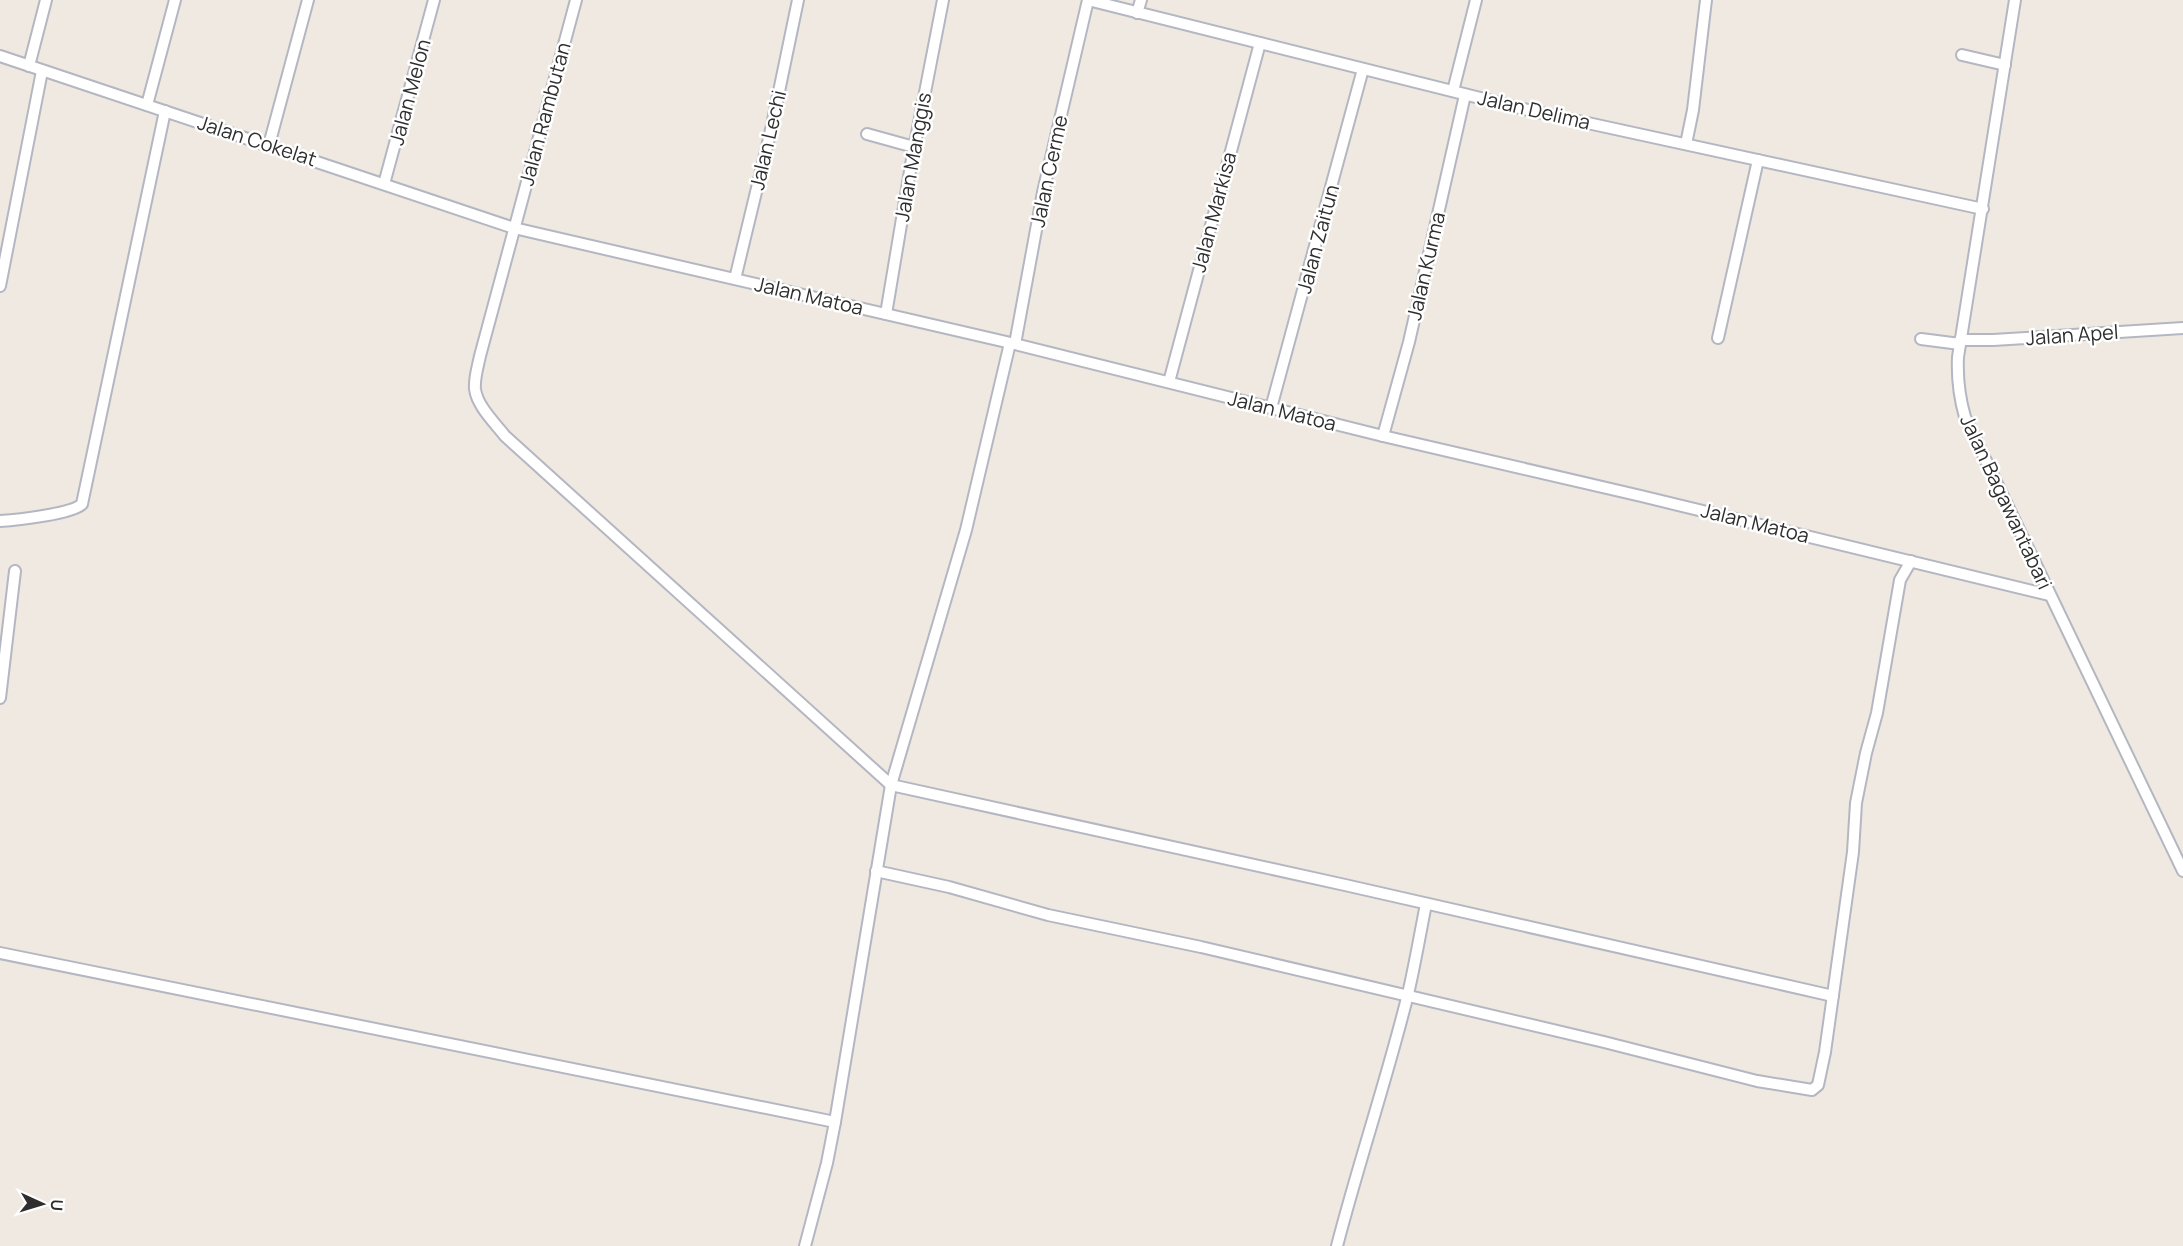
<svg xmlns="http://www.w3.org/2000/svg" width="2183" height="1246" font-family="Manrope,sans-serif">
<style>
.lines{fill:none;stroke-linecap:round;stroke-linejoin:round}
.minor-casing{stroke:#b4b7c1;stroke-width:14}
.minor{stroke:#fff;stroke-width:10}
.labels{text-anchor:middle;stroke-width:5;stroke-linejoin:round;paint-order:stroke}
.street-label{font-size:20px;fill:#2e2e2e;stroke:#fff}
</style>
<rect width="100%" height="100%" fill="#efe9e1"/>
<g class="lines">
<defs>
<g id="minor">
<path d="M576 0 480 356C478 366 474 378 475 389 477 406 495 423 505 436L891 785 1345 885 1833 996"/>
<path d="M2015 0 1958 357C1957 378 1959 396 1965 417L2183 871"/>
<polyline points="1137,13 1141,0"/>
<polyline points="1962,55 2005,65"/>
<polyline points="0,56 514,228 1015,344 1383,436 1641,496 2049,595"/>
<polyline points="29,66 46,0"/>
<polyline points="1453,91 1476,0"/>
<polyline points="147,105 175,0"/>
<polyline points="867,134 914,147"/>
<polyline points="1686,144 1693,110 1706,0"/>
<polyline points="269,145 308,0"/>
<polyline points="384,184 434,0"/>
<polyline points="735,279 771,130 798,0"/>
<polyline points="0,286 42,71"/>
<polyline points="886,314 912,159 943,0"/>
<polyline points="1718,338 1758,160"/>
<polyline points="1921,339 1960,344"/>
<polyline points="1960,340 1993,340 2183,328"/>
<polyline points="1015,344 1043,192 1088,0 1528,110 1983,209"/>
<polyline points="1169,382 1260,43"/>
<polyline points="1271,408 1363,69"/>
<polyline points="1383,436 1409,342 1465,95"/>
<path d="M0 521C16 520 72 514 82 504L165 111"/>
<polyline points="0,698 15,571"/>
<polyline points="876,871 949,887 1048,915 1201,947 1604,1042 1757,1081 1812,1090 1818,1085 1825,1052 1853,852 1856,803 1866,753 1877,713 1900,580 1911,561"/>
<polyline points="0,953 835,1122"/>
<polyline points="805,1246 827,1163 835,1122 891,785 966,530 1010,343"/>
<path d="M1337 1246C1359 1161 1387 1079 1408 994 1415 964 1420 934 1426 904"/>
</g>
</defs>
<!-- minor casing -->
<use href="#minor" class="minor-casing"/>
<!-- minor -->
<use href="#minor" class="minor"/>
</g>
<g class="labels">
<!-- street labels -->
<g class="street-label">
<text transform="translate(410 92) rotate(-75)" y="7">Jalan Melon</text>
<text transform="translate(1534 110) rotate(13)" y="7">Jalan Delima</text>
<text transform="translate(545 114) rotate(-75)" y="7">Jalan Rambutan</text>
<text transform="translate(768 140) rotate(-77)" y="7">Jalan Lechi</text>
<text transform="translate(257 141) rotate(18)" y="7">Jalan Cokelat</text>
<text transform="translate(913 157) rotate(-80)" y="7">Jalan Manggis</text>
<text transform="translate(1049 171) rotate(-78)" y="7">Jalan Cerme</text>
<text transform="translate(1214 212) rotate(-75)" y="7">Jalan Markisa</text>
<text transform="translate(1318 239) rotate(-75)" y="7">Jalan Zaitun</text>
<text transform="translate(1426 266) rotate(-77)" y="7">Jalan Kurma</text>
<text transform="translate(809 296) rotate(13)" y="7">Jalan Matoa</text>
<text transform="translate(2072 335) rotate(-4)" y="7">Jalan Apel</text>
<text transform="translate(1282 411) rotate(14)" y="7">Jalan Matoa</text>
<text transform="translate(2006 502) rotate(65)" y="7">Jalan Bagawantabari</text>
<text transform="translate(1755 523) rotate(14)" y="7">Jalan Matoa</text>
</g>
</g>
<!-- north arrow -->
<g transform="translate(42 1204) rotate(94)" stroke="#ffffff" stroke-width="4.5" paint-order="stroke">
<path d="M0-4.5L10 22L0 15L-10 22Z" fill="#2e2e2e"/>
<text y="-9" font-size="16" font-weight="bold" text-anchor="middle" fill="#2e2e2e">U</text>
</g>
</svg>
